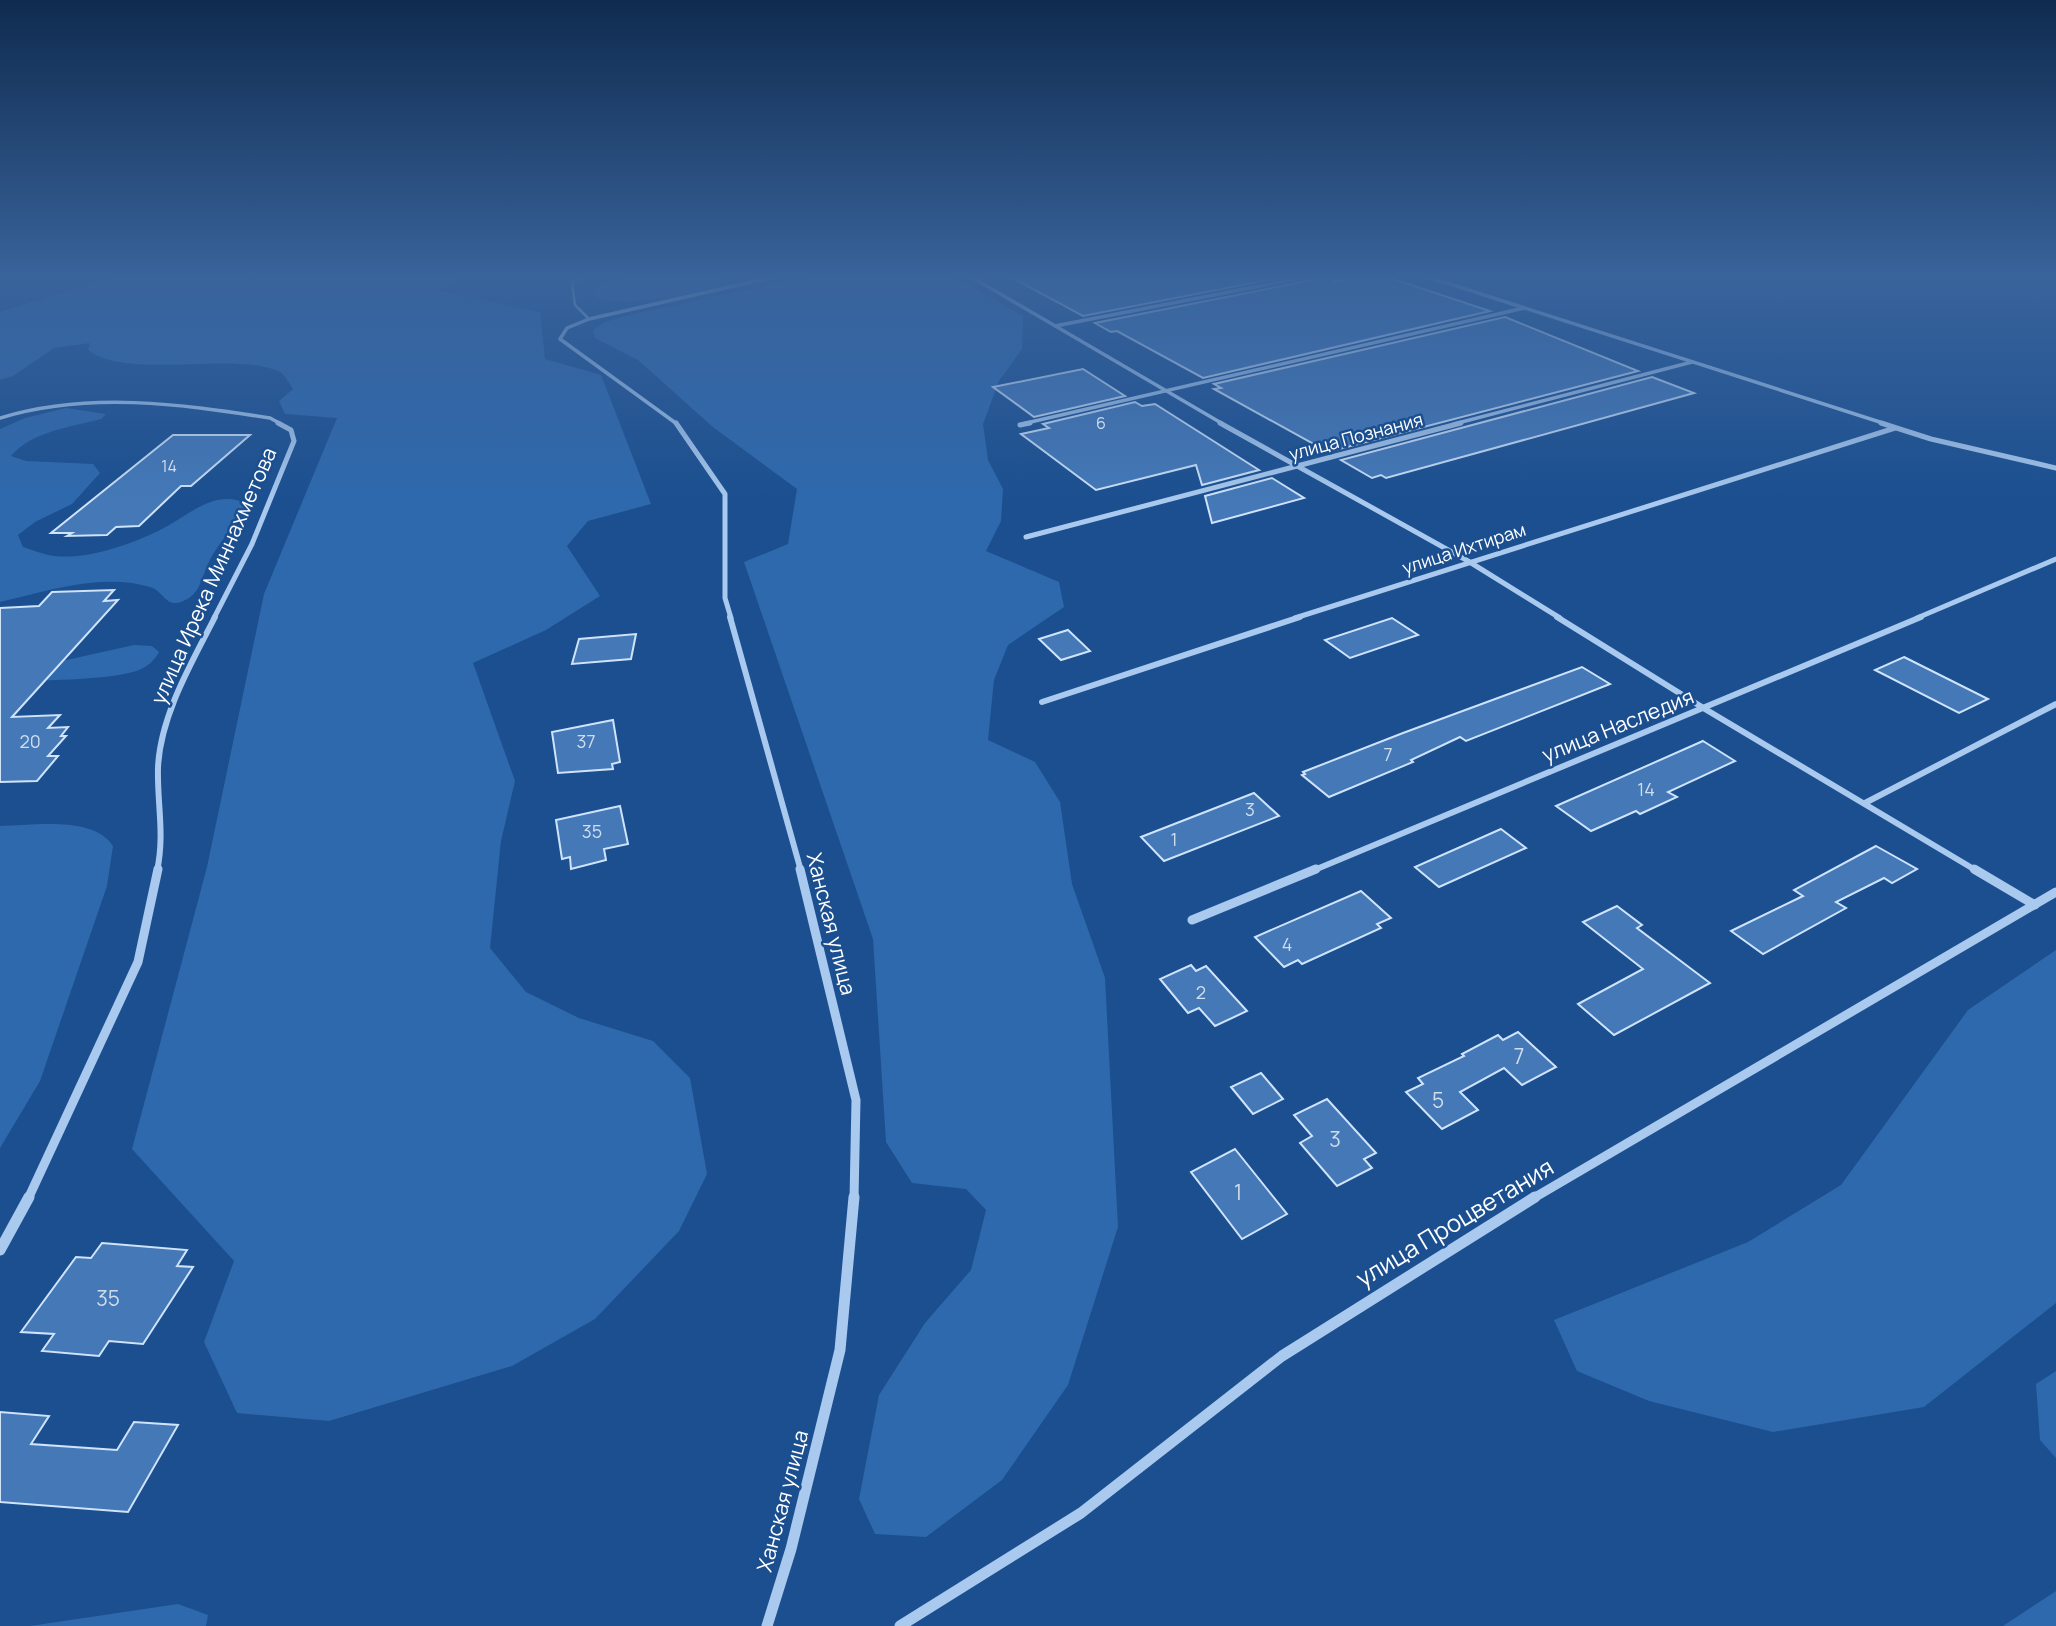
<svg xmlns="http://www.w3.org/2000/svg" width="2056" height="1626" font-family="Manrope,sans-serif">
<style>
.green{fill:#2e69ad}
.building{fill:#4478b7;stroke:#cfe3fa;stroke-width:2}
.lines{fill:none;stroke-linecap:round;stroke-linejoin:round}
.lane{stroke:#a9c9ee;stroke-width:2.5}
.street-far4{stroke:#a9c9ee;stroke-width:3.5}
.street-far3{stroke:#a9c9ee;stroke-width:5}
.street-far2{stroke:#a9c9ee;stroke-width:6}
.street-far1{stroke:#a9c9ee;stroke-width:9}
.street{stroke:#a9c9ee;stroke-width:11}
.labels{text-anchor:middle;stroke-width:5;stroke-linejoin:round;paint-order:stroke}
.far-number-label{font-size:16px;fill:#d0dded}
.far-street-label{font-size:18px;fill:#fff;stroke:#1b4f8f}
.number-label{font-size:18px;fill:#d0dded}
.street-label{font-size:21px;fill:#fff;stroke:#1b4f8f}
.near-number-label{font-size:21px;fill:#d0dded}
.near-street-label{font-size:24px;fill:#fff;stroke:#1b4f8f}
</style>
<rect width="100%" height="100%" fill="#1b4f8f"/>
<!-- green -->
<g class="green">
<path d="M118 275H471L438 291 540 312 545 359 601 375 651 504 588 521 567 546 600 596 546 630 473 663 515 781 501 841 490 948 526 992 579 1018 653 1041 690 1078 707 1174 679 1231 595 1319 512 1366 329 1421 237 1413 204 1342 234 1261 132 1149 207 867 264 594 337 418 285 414 279 401 293 389C289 383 285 375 280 372 235 350 128 381 88 350L90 343 54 348 13 376 0 380V312Z"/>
<path d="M640 275H731C718 295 608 312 591 294 601 279 624 278 640 275Z"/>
<polygon points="820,275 950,275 1023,316 1022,349 999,381 983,424 988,460 1003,489 1001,521 986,551 1059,582 1064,607 1008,645 994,680 988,740 1035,762 1060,802 1072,884 1105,978 1118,1227 1068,1385 1002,1480 926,1537 875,1534 859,1499 879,1395 925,1323 971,1270 986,1210 966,1189 912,1183 886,1142 873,939 744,562 788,544 797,489 713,427 638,360 595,338 593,330 605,322 632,314"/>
<path d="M66 408 106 414 101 419C71 427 32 431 11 456L26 461 93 464 100 473 72 504 35 522 18 535 23 547C33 550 44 555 55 556 87 560 132 544 160 530 189 516 215 486 250 505 236 524 216 545 207 566 202 577 200 591 189 598 167 611 167 596 153 588 147 586 138 584 132 583 88 577 42 592 0 602V429L25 418Z"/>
<path d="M134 645 152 646 159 652C154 661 148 666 139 670 111 681 34 680 0 682L44 665Z"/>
<path d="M0 826C32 826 93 815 113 846L107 886 40 1081 0 1148Z"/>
<polygon points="2056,950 2056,1303 1924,1407 1773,1432 1649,1401 1577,1371 1554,1320 1748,1242 1841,1185 1968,1010"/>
<polygon points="2056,1371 2056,1458 2040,1440 2036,1384"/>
<polygon points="2056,1591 2056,1626 2003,1626"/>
<polygon points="178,1604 208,1615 206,1626 30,1626"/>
</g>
<!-- building -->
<g class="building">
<polygon points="1007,275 1294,275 1083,316"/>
<polygon points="1320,275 1332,275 1333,282 1364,275 1381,275 1490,311 1203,378 1117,331 1111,332 1095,323 1317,279"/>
<polygon points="1505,317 1638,371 1328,452 1214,389 1221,388 1214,384"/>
<polygon points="1083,369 1125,396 1034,417 993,387"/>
<polygon points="1652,377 1694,393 1386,478 1381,475 1372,478 1341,460"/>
<polygon points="1135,402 1142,406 1155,404 1259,470 1202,485 1196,465 1096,490 1021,434 1049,428 1043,424"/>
<polygon points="173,435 250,435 191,486 181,486 139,526 116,527 107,535 67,536 72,533 51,533"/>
<polygon points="1272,478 1304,498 1212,523 1205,496"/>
<polygon points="114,590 104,601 118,600 12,717 60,715 48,728 68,727 61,736 66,736 48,756 58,756 37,781 0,782 0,608 39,606 52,592"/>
<polygon points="1392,618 1418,635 1350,658 1325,640"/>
<polygon points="1068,630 1090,651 1061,660 1039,639"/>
<polygon points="636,634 631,659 572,664 579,639"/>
<polygon points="1904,657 1988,699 1959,713 1875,670"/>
<polygon points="1582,667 1610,684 1466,741 1460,737 1411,760 1413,762 1329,797 1302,775 1305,774 1303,772 1403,733"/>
<polygon points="613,720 620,762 612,764 613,769 558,773 552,732"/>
<polygon points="1703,741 1735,761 1668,792 1677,797 1640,814 1636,811 1591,831 1556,806"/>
<polygon points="1254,793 1279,816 1164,861 1141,837"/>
<polygon points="620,806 628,844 604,849 606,860 571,869 570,857 562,859 556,820"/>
<polygon points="1501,829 1526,848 1439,887 1415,867"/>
<polygon points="1876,846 1917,869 1892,883 1884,878 1836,902 1846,908 1763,954 1731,931 1803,896 1794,890"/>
<polygon points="1361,891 1391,918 1377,924 1381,928 1302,964 1298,960 1284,967 1255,937"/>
<polygon points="1617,906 1642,925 1637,928 1710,983 1614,1035 1578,1004 1643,969 1583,922"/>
<polygon points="1191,965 1196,971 1206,966 1247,1011 1215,1026 1199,1008 1188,1013 1160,979"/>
<polygon points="1518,1032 1556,1067 1522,1085 1504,1068 1460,1092 1478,1110 1442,1129 1406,1092 1423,1084 1418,1078 1464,1056 1462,1054 1498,1035 1503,1040"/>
<polygon points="1261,1073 1283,1099 1253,1114 1231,1087"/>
<polygon points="1327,1099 1376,1153 1364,1159 1372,1168 1337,1186 1300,1143 1312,1136 1294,1115"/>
<polygon points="1235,1149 1287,1214 1242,1239 1191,1172"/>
<polygon points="102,1243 187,1250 177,1266 193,1267 143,1344 109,1341 99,1356 42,1351 54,1334 21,1332 76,1257 91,1258"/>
<polygon points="0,1412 49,1416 31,1444 117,1450 134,1422 178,1425 128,1512 0,1502"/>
</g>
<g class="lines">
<!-- lane -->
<g class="lane">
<polyline points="583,275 572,283 575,305 589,319"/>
<polyline points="761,275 770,277"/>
</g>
<!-- street-far4 -->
<g class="street-far4">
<polyline points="968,275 1223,424"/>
<polyline points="1422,275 1886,424"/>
<polyline points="975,278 994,275"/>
<polyline points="1055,326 1316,275"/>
<path d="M0 418C89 391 179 404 270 418L281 424"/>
<polyline points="677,424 560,339 567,328 589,319 782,275"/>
<polyline points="1022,424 1524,308"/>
<polyline points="1454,424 1692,362"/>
</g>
<!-- street-far3 -->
<g class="street-far3">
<polyline points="676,423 725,494 725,598 731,618"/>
<polyline points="1220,423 1468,561 1560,618"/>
<polyline points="1881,423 1931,439 2056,468"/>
<polyline points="1020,425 1030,423"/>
<polyline points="1026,537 1461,423"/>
<polyline points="214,618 252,544 294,441 291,430 278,423"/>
<polyline points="1295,618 1895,428"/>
<polyline points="1917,618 2056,559"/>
</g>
<!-- street-far2 -->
<g class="street-far2">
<polyline points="730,617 801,871"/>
<polyline points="1557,617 1705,709 1977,871"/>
<polyline points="1042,702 1300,617"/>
<polyline points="1865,803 2056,704"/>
<path d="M157 871C165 834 157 804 158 768 160 716 192 662 215 617"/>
<polyline points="1312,871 1921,617"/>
</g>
<!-- street-far1 -->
<g class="street-far1">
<polyline points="800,869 856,1100 854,1199"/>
<polyline points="1974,869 2035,905"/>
<polyline points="1192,920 1316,869"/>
<polyline points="28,1199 138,962 158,869"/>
<polyline points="1532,1199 2056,892"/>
</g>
<!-- street -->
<g class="street">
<polyline points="0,1250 29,1197"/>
<polyline points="767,1626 791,1549 840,1350 854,1197"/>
<polyline points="900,1626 1081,1513 1282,1356 1535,1197"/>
</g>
</g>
<!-- sky -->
<linearGradient id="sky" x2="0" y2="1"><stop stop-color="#0f2b4f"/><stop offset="0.55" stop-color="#39639b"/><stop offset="1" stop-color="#39639b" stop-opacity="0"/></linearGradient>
<rect width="2056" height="502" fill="url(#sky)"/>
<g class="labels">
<!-- far-number labels -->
<g class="far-number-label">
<text x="1101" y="429">6</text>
<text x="169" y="472">14</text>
</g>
<!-- far-street labels -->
<g class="far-street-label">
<text transform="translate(1356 437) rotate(-15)" y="6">улица Познания</text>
<text transform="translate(1464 549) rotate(-18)" y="6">улица Ихтирам</text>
</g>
<!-- number labels -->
<g class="number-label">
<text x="30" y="748">20</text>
<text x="586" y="748">37</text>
<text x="1388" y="761">7</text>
<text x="1646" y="796">14</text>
<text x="1250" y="816">3</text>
<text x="592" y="838">35</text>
<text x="1174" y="846">1</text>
<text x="1287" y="951">4</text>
<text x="1201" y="999">2</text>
</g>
<!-- street labels -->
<g class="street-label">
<text transform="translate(214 576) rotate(-66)" y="7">улица Ирека Миннахметова</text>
<text transform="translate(1618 726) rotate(-22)" y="7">улица Наследия</text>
<text transform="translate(831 924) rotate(76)" y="7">Ханская улица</text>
<text transform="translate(783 1501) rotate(-75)" y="7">Ханская улица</text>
</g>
<!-- near-number labels -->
<g class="near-number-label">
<text x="1519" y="1064">7</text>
<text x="1438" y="1108">5</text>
<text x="1335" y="1147">3</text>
<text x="1238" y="1200">1</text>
<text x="108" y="1306">35</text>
</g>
<!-- near-street labels -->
<g class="near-street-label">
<text transform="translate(1455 1223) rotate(-31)" y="8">улица Процветания</text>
</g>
</g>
</svg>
